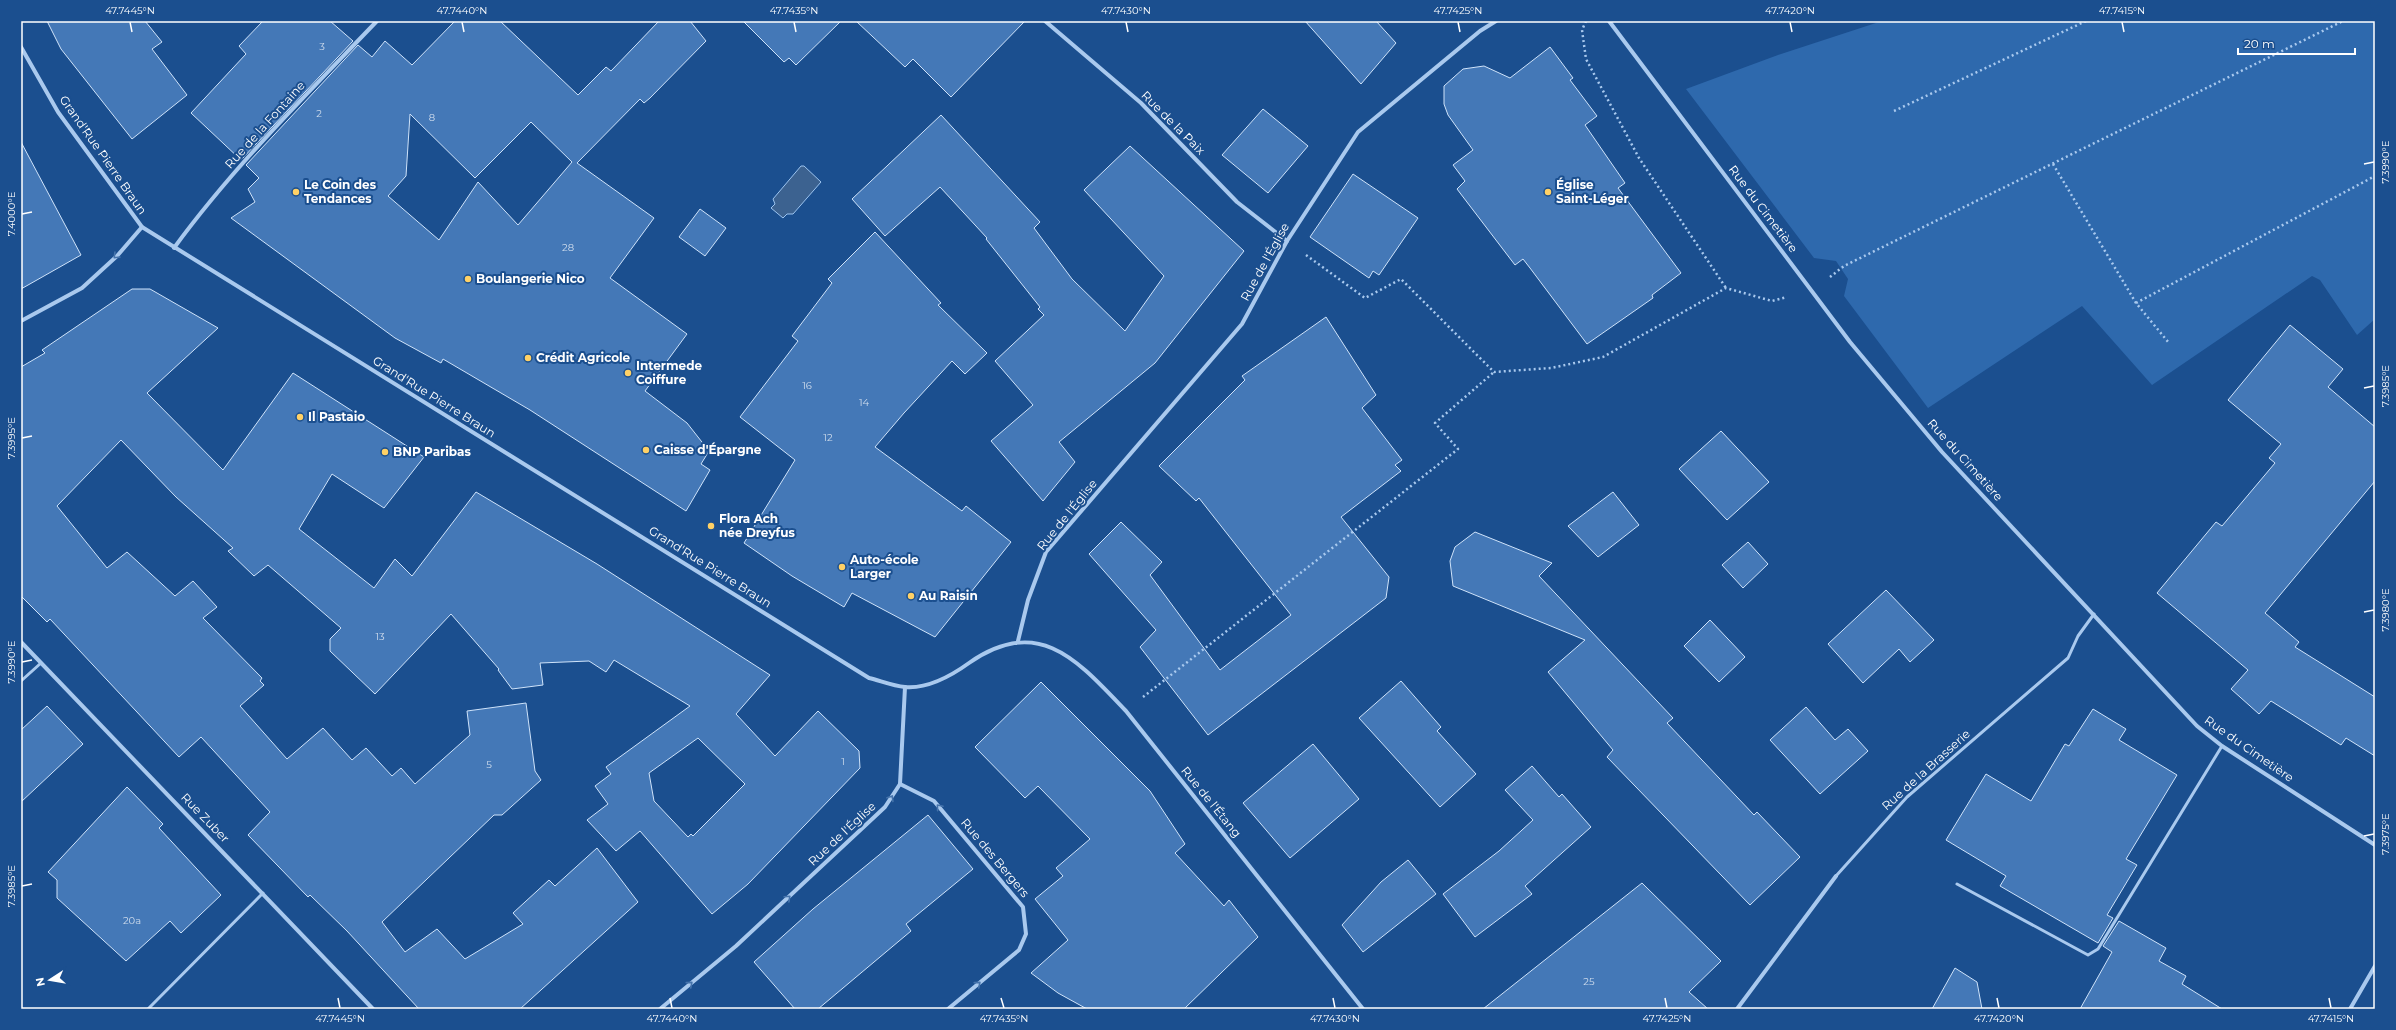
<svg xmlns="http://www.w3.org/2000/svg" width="2396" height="1030" font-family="Montserrat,sans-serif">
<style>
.green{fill:#2e69ad}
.water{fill:#3c6290;stroke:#9cc4f0}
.building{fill:#4478b7;stroke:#cfe3fa;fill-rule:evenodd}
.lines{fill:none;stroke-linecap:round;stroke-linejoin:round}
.path{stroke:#a9c9ee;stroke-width:2.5;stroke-dasharray:2 3;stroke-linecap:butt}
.service{stroke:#a9c9ee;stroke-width:3}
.minor{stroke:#a9c9ee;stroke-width:4}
.oneway{stroke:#4674ac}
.ticks{fill:none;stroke:#fff;stroke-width:1.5}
.poi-dot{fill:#ffd166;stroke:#1b4f8f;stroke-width:1.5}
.labels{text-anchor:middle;stroke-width:4;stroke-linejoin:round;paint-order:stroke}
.number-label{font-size:10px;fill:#d0dded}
.street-label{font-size:12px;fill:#fff;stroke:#1b4f8f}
.poi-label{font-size:12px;font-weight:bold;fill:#fff;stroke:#1b4f8f;text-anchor:start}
.neatline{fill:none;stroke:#fff;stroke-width:1.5}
.ticks-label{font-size:10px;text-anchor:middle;fill:#fff}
</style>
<rect width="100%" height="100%" fill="#1b4f8f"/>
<!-- green -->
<polygon class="green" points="1882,21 2375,21 2375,319 2357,335 2320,280 2312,276 2152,385 2082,306 1928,408 1844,296 1848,279 1836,261 1814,258 1686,89 1778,55"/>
<!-- water -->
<polygon class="water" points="801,166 804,166 821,182 793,214 787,214 783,218 771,208 775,204 773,199"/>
<!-- building -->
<g class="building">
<polygon points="47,21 145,21 162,42 152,49 187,95 132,139 61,49"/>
<polygon points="263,21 330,21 353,41 241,160 191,113 246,54 239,46"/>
<path d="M455 21H500L578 95 606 67 611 71 659 21H690L706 41 650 98 644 103 640 99 577 163 654 218 610 278 687 334 645 391 687 423 709 451 701 464 710 470 686 511 530 410 443 359 441 363 395 338 231 218 255 202 248 189 259 178 246 165 358 45 372 57 385 41 412 65ZM410 114 475 178 531 122 572 162 518 225 478 182 439 240 388 196 406 176Z"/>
<polygon points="743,21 841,21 796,65 789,58 784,62"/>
<polygon points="856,21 1025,21 951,97 913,59 905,67"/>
<polygon points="1305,21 1376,21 1396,43 1361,84"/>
<polygon points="1550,47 1573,78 1570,80 1597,116 1585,125 1625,183 1618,188 1681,273 1652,295 1653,298 1587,344 1530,268 1523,259 1515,265 1457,189 1465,181 1453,165 1473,150 1448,115 1444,104 1444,86 1463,69 1484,66 1510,78"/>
<polygon points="1263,109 1308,146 1268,193 1222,155"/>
<polygon points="941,115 1040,222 1034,228 1072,279 1125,331 1164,276 1084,190 1130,146 1244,251 1155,363 1059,442 1075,462 1043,501 991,441 1033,405 995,361 1044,315 1038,309 1040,307 986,239 987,238 940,187 885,236 852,199"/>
<polygon points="21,142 81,255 21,289"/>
<polygon points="1353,174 1418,218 1379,275 1373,271 1369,278 1310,237"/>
<polygon points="700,209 726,228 705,256 679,237"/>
<polygon points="875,232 941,303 938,305 987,353 965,374 952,361 904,413 875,447 962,511 966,506 1011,542 935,637 852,593 844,607 792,576 744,543 795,460 740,417 798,341 792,336 832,283 828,279"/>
<path d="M132 289H150L218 328 147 393 223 470 293 373 424 457 384 508 332 474 299 529 374 588 395 559 412 576 476 492 597 564 770 675 736 714 775 756 818 711 859 751 860 768 748 884 712 914 640 831 616 851 587 820 608 804 595 786 611 774 606 767 690 706 614 660 606 672 589 661 540 663 543 685 512 689 498 670 499 669 451 614 375 694 330 651V639L341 628 268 565 254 576 228 551 233 548 176 497 121 440 57 506 107 568 127 552 175 596 193 581 217 607 203 618 262 678 260 681 264 685 240 706 287 759 323 728 352 760 366 748 392 776 401 768 415 784 470 735 467 711 526 703 535 771 541 780 502 815H494L382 922 405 952 437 929 465 959 523 924 513 913 549 880 555 886 597 848 638 902 520 1009H419L347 931 310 895 308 897 248 835 270 812 201 737 179 757 50 619 47 622 21 596V367L45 353 42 350ZM698 738 745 784 693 836 691 834 688 837 654 801 649 773Z"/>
<polygon points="1326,317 1376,395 1362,408 1402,460 1395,465 1401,471 1341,517 1389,577 1386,598 1208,735 1140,647 1156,630 1089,554 1121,522 1162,562 1150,575 1220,670 1291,615 1199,498 1196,501 1159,466 1245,380 1242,376"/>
<polygon points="2290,325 2343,369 2328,387 2375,427 2375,481 2265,613 2299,642 2295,647 2375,697 2375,756 2346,738 2341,745 2271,701 2259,714 2231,689 2248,670 2157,593 2216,522 2222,526 2275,463 2269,458 2281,444 2228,400"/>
<polygon points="1721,431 1769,482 1727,520 1679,469"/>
<polygon points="1613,492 1639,525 1598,557 1568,526"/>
<polygon points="1475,532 1552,563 1539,576 1673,718 1667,723 1754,815 1757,812 1800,857 1750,905 1607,757 1613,750 1548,672 1585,640 1453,586 1450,561 1455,547"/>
<polygon points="1748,542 1768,564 1743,588 1722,565"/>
<polygon points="1886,590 1934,640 1910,662 1899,649 1863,683 1828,644"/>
<polygon points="1710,620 1745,657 1719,682 1684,646"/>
<polygon points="1401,681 1441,727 1437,731 1476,774 1440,807 1359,718"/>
<polygon points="1041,682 1150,791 1185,844 1175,853 1224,906 1229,900 1258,937 1184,1009 1087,1009 1058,993 1031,973 1068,940 1035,899 1063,876 1056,868 1090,839 1038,786 1025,798 975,747"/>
<polygon points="47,706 83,744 21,802 21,730"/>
<polygon points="1806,707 1835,740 1848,729 1868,751 1820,794 1770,740"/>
<polygon points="2093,709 2126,729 2119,740 2177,775 2126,859 2137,865 2107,915 2113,918 2098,943 2000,886 2006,876 1946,840 1986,774 2031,801 2065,744 2069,746"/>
<polygon points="1313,744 1359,799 1290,858 1243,803"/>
<polygon points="1532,766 1559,797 1562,794 1591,827 1525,886 1532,894 1475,937 1443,894 1499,851 1533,820 1505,790"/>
<polygon points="127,787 163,824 159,828 221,895 181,933 170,921 126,961 57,898 57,880 48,872"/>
<polygon points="928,815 973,869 906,924 911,931 818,1009 795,1009 754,962 813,909"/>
<polygon points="1408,860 1436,894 1363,952 1342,925 1381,882"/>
<polygon points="1642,883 1721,961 1689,992 1708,1009 1483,1009"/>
<polygon points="2119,921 2166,948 2159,961 2186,976 2182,984 2222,1009 2080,1009 2112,952 2103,946"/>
<polygon points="1955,968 1977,982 1982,1009 1932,1009"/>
</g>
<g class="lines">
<!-- path -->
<g class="path">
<polyline points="1586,21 1582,30 1586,59 1639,158 1726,288"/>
<polyline points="1894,111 2086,21"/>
<polyline points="2053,164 2136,303 2169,343"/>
<polyline points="1306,255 1365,298 1401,279 1494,372 1551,368 1603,357 1726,288 1772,301 1787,297"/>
<polyline points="1830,277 1844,266 2343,21"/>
<polyline points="2136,303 2375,176"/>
<polyline points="1143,697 1458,449 1435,423 1494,372"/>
</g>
<!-- service -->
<g class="service">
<polyline points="21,681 41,663"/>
<polyline points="1836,876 1907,797 2068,658 2078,636 2094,614"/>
<polyline points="1957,884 2088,955 2098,949 2222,746"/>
<polyline points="148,1009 263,893"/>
</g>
<!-- minor -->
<g class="minor">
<polyline points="1045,21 1141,103 1237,202 1287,241"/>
<polyline points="1609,21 1850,342 1942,452 2197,726 2222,746 2375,845"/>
<path d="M21 47 58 112 142 227 869 678C881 681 893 686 905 687 928 689 951 676 969 663 1039 614 1078 661 1126 711L1363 1009"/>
<path d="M174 248C234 166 307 94 377 21"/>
<polyline points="21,321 82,288 117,256 142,227"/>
<polyline points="1018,641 1028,600 1046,552 1242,324 1287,241 1358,132 1480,31 1496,21"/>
<polyline points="21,642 373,1009"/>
<polyline points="900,784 934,801 1023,907 1026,934 1019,950 948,1009"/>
<polyline points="660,1009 736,946 885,807 900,784 905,687"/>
<polyline points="1737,1009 1836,876"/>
<polyline points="2350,1009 2375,966"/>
</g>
</g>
<!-- one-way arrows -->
<defs><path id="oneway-chevron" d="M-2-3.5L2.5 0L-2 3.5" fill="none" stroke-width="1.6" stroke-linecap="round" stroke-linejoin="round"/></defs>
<g class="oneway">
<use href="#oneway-chevron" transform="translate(116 256) rotate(135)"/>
<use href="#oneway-chevron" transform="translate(891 798) rotate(-58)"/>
<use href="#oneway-chevron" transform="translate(939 807) rotate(-130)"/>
<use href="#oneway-chevron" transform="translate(788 898) rotate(-43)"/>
<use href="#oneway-chevron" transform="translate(690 984) rotate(-40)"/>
<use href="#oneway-chevron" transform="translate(978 984) rotate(-40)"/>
</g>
<!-- ticks -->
<path class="ticks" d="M130 22 132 32M462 22 464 32M794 22 796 32M1126 22 1128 32M1458 22 1460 32M1790 22 1792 32M2122 22 2124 32M2364 164 2374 162M22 214 32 212M2364 388 2374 386M22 438 32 436M2364 612 2374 610M22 662 32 660M2364 836 2374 834M22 886 32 884M338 998 340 1008M670 998 672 1008M1001 998 1004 1008M1333 998 1335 1008M1665 998 1667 1008M1997 998 1999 1008M2329 998 2331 1008"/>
<!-- markers -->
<g class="poi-dot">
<circle cx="296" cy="192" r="4"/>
<circle cx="1548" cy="192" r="4"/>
<circle cx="468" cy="279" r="4"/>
<circle cx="528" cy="358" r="4"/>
<circle cx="628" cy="373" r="4"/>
<circle cx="300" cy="417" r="4"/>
<circle cx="646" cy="450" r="4"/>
<circle cx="385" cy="452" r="4"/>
<circle cx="711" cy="526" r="4"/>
<circle cx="842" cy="567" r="4"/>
<circle cx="911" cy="596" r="4"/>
</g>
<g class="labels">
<!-- number labels -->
<g class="number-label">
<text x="322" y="50">3</text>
<text x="319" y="117">2</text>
<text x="432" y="121">8</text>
<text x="568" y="251">28</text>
<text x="807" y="389">16</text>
<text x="864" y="406">14</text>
<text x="828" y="441">12</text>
<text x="380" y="640">13</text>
<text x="843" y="765">1</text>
<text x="489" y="768">5</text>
<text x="132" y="924">20a</text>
<text x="1589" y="985">25</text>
</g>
<!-- street labels -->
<g class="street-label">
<text transform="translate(1173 123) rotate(45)" y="4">Rue de la Paix</text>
<text transform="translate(265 125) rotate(-48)" y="4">Rue de la Fontaine</text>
<text transform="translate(103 155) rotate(55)" y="4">Grand'Rue Pierre Braun</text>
<text transform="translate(1763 209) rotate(53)" y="4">Rue du Cimetière</text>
<text transform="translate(1265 262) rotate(-61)" y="4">Rue de l'Église</text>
<text transform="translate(434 397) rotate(32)" y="4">Grand'Rue Pierre Braun</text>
<text transform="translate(1965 460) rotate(48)" y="4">Rue du Cimetière</text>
<text transform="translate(1067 515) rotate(-51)" y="4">Rue de l'Église</text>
<text transform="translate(710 567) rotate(32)" y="4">Grand'Rue Pierre Braun</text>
<text transform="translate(2249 749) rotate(35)" y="4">Rue du Cimetière</text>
<text transform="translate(1926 770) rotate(-42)" y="4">Rue de la Brasserie</text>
<text transform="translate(1211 802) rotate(51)" y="4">Rue de l'Étang</text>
<text transform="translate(205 818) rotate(46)" y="4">Rue Zuber</text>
<text transform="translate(842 834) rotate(-43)" y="4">Rue de l'Église</text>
<text transform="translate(995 858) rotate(50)" y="4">Rue des Bergers</text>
</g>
<!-- poi labels -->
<g class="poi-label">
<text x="304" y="189">Le Coin des<tspan x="304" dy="14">Tendances</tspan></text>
<text x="1556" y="189">Église<tspan x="1556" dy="14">Saint-Léger</tspan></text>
<text x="476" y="283">Boulangerie Nico</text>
<text x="536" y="362">Crédit Agricole</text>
<text x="636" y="370">Intermede<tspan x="636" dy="14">Coiffure</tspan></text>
<text x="308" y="421">Il Pastaio</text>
<text x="654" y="454">Caisse d'Épargne</text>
<text x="393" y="456">BNP Paribas</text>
<text x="719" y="523">Flora Ach<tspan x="719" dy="14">née Dreyfus</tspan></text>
<text x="850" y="564">Auto-école<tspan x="850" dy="14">Larger</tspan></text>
<text x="919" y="600">Au Raisin</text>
</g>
</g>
<!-- border -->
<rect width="2396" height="1030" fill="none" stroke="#1b4f8f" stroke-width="44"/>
<!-- north arrow -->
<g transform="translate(50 980) rotate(258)" stroke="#1b4f8f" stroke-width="3" paint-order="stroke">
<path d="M0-3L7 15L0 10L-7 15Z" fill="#ffffff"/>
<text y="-6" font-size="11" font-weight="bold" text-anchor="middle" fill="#ffffff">N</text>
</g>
<!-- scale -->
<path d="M2238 48v6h117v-6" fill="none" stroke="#ffffff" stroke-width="2"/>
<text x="2244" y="48" font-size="12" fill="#ffffff" stroke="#1b4f8f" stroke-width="3" paint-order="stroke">20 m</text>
<rect x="22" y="22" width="2352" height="986" class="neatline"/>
<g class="ticks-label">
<text x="130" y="14">47.7445°N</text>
<text x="462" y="14">47.7440°N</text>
<text x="794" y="14">47.7435°N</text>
<text x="1126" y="14">47.7430°N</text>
<text x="1458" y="14">47.7425°N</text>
<text x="1790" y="14">47.7420°N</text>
<text x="2122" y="14">47.7415°N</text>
<text transform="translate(2385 162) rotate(-90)" y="4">7.3990°E</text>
<text transform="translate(11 214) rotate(-90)" y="4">7.4000°E</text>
<text transform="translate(2385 386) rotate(-90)" y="4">7.3985°E</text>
<text transform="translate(11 438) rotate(-90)" y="4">7.3995°E</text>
<text transform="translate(2385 610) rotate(-90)" y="4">7.3980°E</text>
<text transform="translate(11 662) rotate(-90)" y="4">7.3990°E</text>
<text transform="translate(2385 834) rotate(-90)" y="4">7.3975°E</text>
<text transform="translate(11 886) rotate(-90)" y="4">7.3985°E</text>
<text x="340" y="1022">47.7445°N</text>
<text x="672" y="1022">47.7440°N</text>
<text x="1004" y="1022">47.7435°N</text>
<text x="1335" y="1022">47.7430°N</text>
<text x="1667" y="1022">47.7425°N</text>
<text x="1999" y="1022">47.7420°N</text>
<text x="2331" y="1022">47.7415°N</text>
</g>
</svg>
